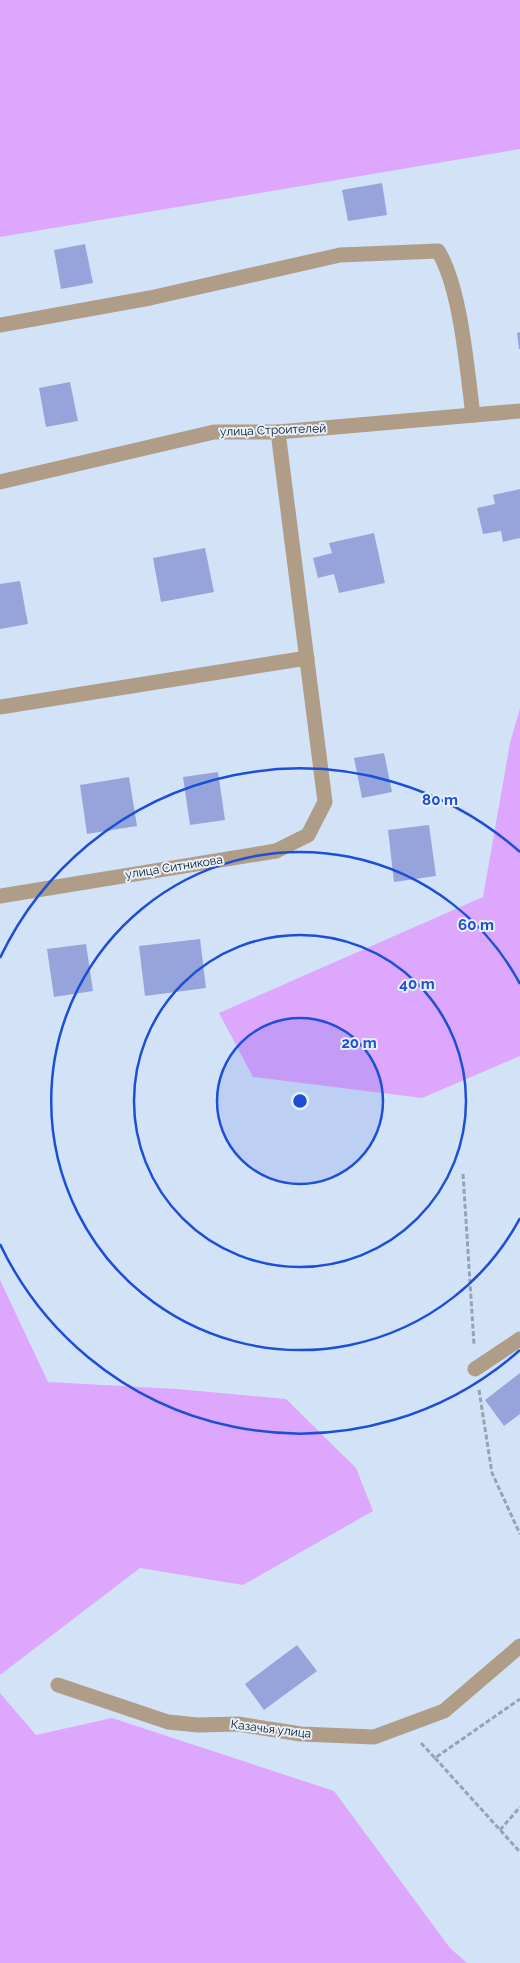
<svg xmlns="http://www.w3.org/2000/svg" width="520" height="1963" font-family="Raleway,sans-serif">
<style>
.green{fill:#dca7fd}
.building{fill:#95a5db}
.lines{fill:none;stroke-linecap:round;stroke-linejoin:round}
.path{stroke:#94a4b6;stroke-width:3;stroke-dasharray:5 2.5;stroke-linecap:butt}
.minor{stroke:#af9d88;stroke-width:15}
.ring{fill:none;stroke:#1d4ed8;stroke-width:2.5}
.labels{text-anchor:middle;stroke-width:4;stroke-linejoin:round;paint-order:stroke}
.street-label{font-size:12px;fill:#071727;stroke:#e7f0f9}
.centre{fill:#1d4ed8;stroke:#e7f0f9;stroke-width:2.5}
.ring-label{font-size:15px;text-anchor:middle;font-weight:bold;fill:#1d4ed8;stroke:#e7f0f9;stroke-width:4;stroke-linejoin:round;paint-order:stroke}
</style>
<rect width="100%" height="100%" fill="#d3e3f7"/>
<!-- green -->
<g class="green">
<polygon points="0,0 520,0 520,149 0,237"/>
<polygon points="520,708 520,1056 422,1098 253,1077 219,1013 483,897 510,743"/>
<polygon points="0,1280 48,1382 177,1389 286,1399 356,1468 373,1511 243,1585 140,1568 0,1675"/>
<polygon points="0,1693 36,1735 112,1718 334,1791 450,1948 467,1963 0,1963"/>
</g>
<!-- building -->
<g class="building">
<polygon points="382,183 387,215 348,221 342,190"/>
<polygon points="85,244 93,283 61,289 54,250"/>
<polygon points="520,332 520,349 519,349 517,333"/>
<polygon points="70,382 78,421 46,427 39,388"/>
<polygon points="520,489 520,538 503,542 501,531 483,534 477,508 495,504 493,495"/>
<polygon points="374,533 385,583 339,593 334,574 318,578 313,558 332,553 329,543"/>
<polygon points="205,548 214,592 161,602 153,558"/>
<polygon points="20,581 28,624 0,629 0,584"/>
<polygon points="384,753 392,792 362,798 354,758"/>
<polygon points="218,772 225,820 190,825 183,777"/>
<polygon points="129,777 137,826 87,834 80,785"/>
<polygon points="429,825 436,876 394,882 388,830"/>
<polygon points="200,939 206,988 145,996 139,946"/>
<polygon points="86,944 93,991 54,997 47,949"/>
<polygon points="520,1373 520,1414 504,1426 485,1400"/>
<polygon points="297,1645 317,1671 264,1710 245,1684"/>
</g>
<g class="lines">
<!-- path -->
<g class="path">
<polyline points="463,1174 474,1344"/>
<polyline points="479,1390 492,1473 520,1534"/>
<polyline points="421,1743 435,1758 520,1699"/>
<polyline points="435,1758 520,1852"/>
<polyline points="500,1830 520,1807"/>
</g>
<!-- minor -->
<g class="minor">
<path d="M0 325 150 298 340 255 438 251C461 288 467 370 473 415"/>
<polyline points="0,482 214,432 278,432 520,411"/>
<polyline points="0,707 307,658"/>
<polyline points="0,896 276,851 308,835 325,802 278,432"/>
<polyline points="475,1369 520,1339"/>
<polyline points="58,1685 168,1722 198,1725 238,1724 301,1734 374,1737 444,1711 520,1646"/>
</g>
</g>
<!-- distance rings -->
<circle cx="300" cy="1101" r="83" fill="#1d4ed8" fill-opacity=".12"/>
<g class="ring">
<circle cx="300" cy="1101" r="83"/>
<circle cx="300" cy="1101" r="166"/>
<path d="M520 1218A249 249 0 1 1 520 984"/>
<path d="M520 1350A332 332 0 0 1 0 1244M0 958A332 332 0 0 1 520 852"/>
</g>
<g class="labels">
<!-- street labels -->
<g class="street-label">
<text transform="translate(273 430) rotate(-2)" y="4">улица Строителей</text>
<text transform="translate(174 867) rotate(-9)" y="4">улица Ситникова</text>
<text transform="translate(271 1729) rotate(7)" y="4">Казачья улица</text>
</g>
</g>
<circle cx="300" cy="1101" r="8" class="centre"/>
<g class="ring-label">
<text x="440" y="805">80 m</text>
<text x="476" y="930">60 m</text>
<text x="417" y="989">40 m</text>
<text x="359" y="1048">20 m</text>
</g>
</svg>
